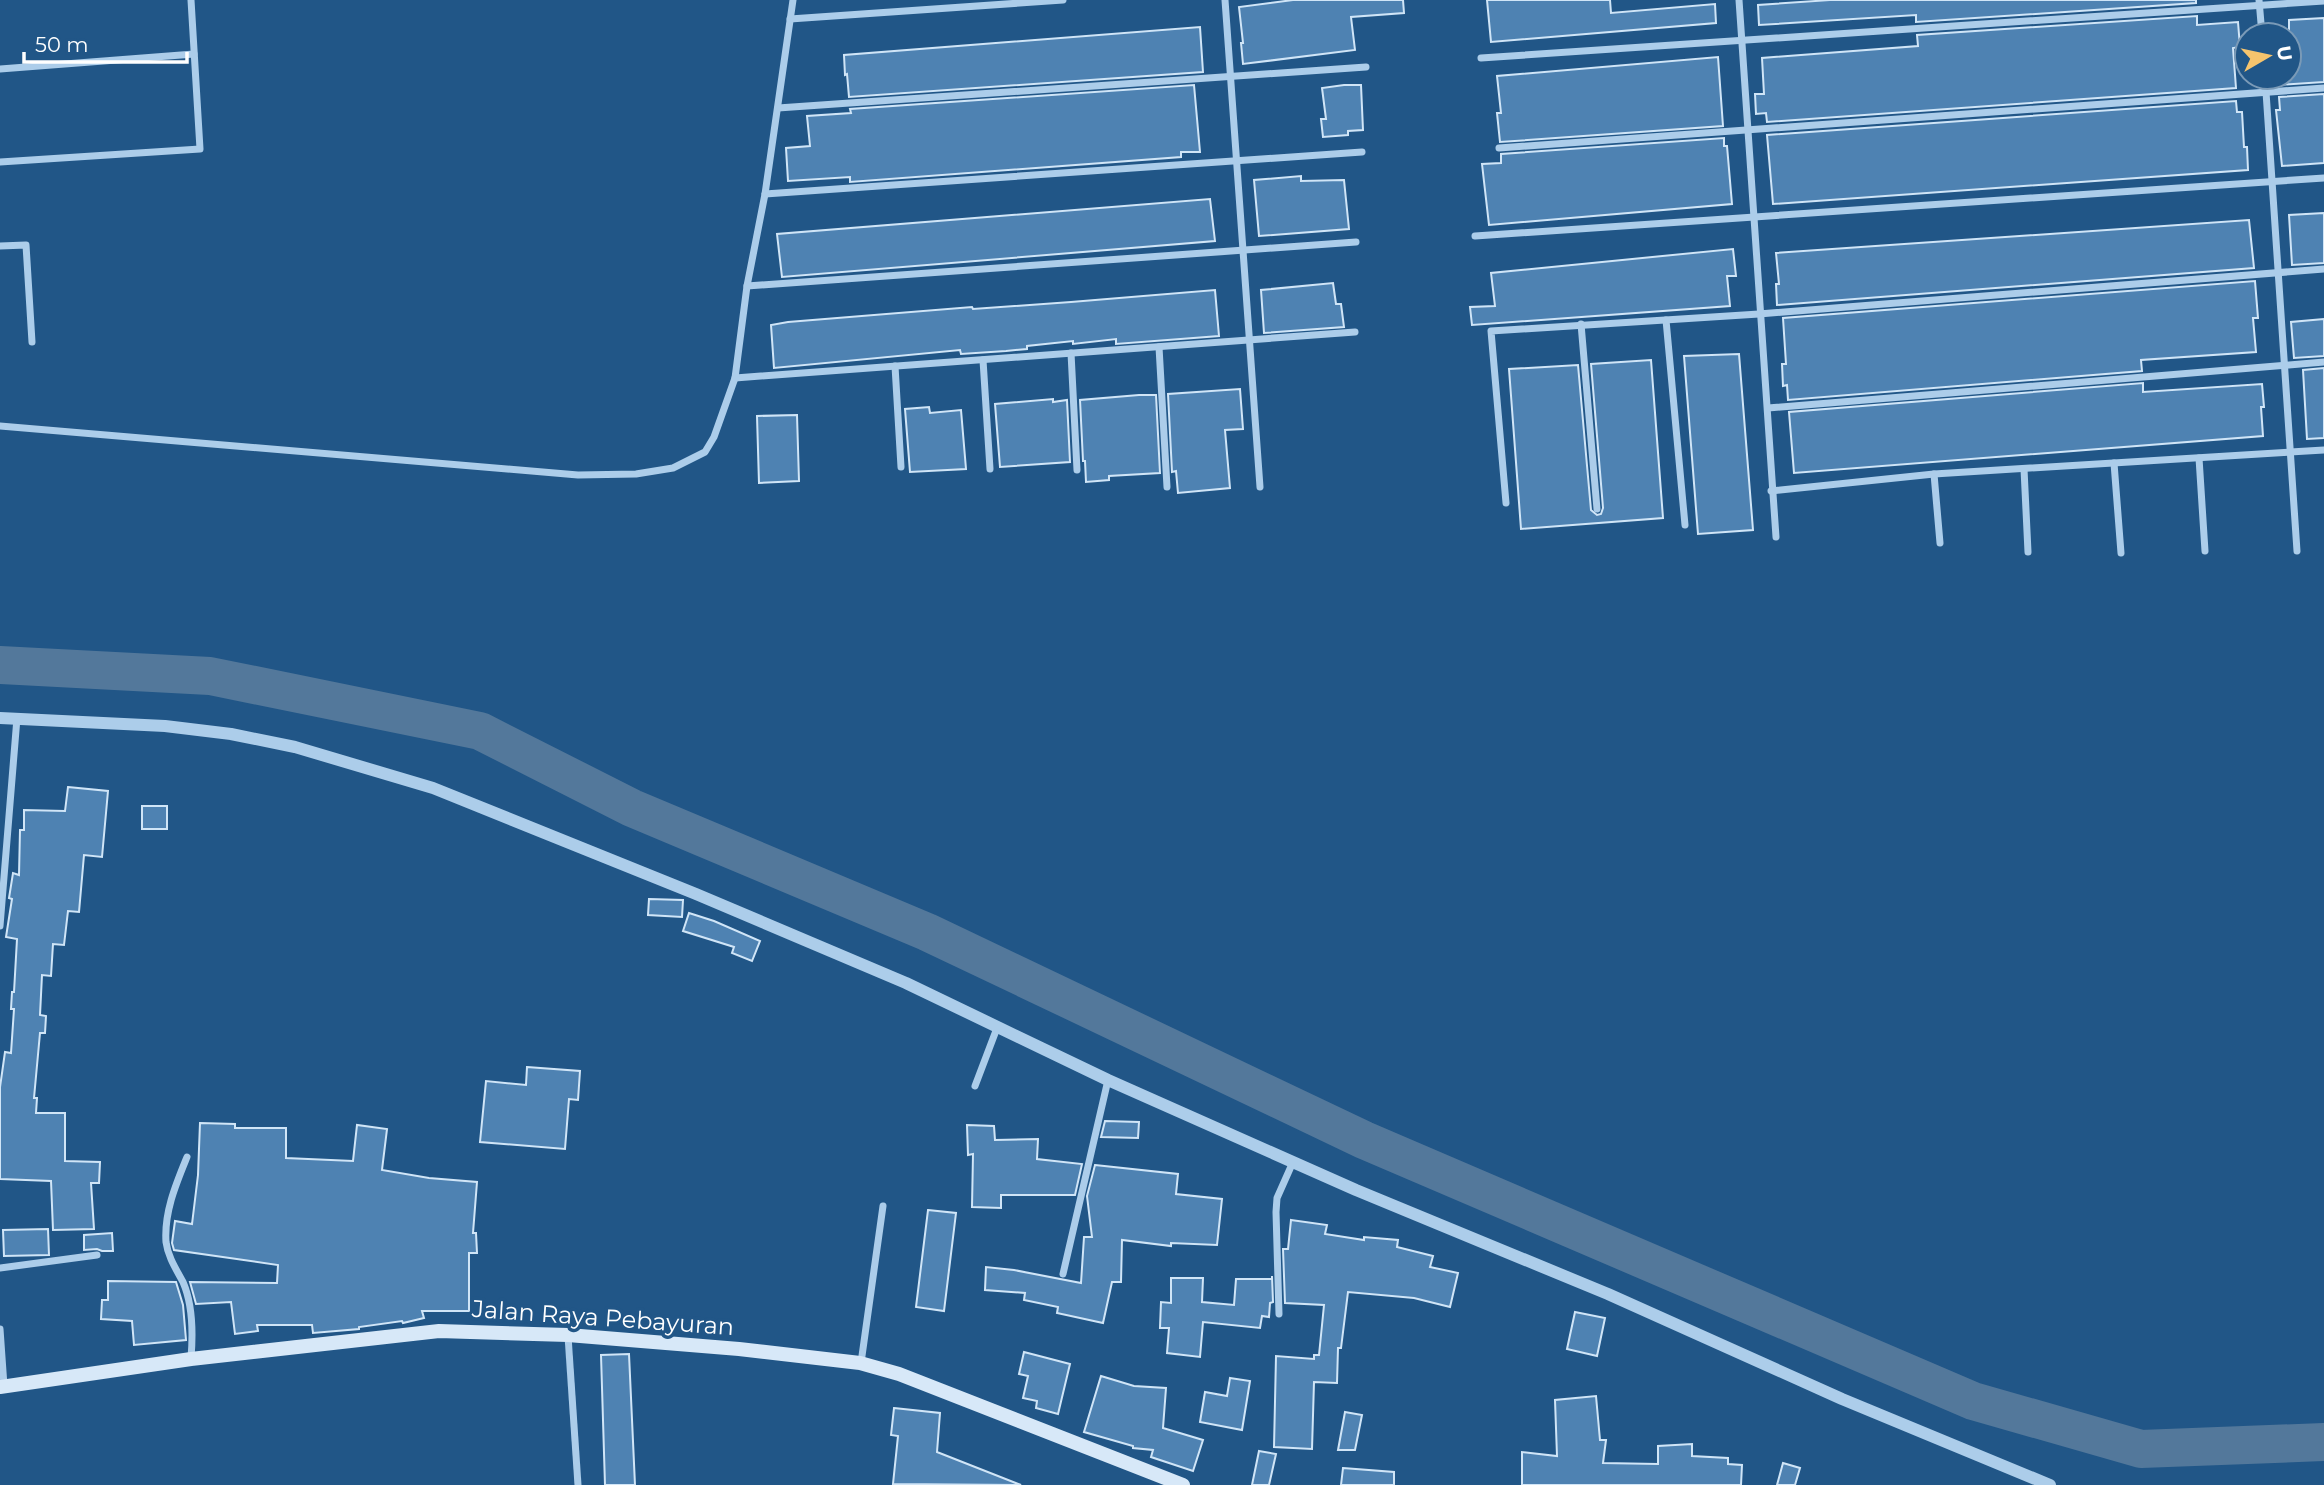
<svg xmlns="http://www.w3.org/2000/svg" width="2324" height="1485" font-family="Montserrat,sans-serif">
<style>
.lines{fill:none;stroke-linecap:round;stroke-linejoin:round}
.river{stroke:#53789b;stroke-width:38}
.building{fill:#4e82b2;stroke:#d0e5f7;stroke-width:2}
.minor{stroke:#accdea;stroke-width:7}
.tertiary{stroke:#accdea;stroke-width:12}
.secondary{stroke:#d7e8f8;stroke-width:14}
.labels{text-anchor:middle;stroke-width:7;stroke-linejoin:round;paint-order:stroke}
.street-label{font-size:24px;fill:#fff;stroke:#215687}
</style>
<rect width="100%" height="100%" fill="#215687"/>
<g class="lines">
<!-- river -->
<polyline class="river" points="0,665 210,676 480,731 632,808 927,932 1364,1140 1973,1401 2141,1449 2324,1442"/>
</g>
<!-- building -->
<g class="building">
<polygon points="1293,0 1403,0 1404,13 1351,17 1355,50 1243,64 1241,43 1243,43 1239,7"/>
<polygon points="1487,0 1610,0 1611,13 1715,4 1716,23 1491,42"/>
<polygon points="1830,0 2196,0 2196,3 1916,22 1916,15 1759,25 1758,5"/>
<polygon points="2197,16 2197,25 2238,22 2240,47 2233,48 2236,88 1767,122 1766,113 1756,114 1755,94 1764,94 1762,58 1918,46 1917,35"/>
<polygon points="2324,18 2324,82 2278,85 2278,77 2289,77 2289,20"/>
<polygon points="1200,27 1203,72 849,97 847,74 845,75 844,55"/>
<polygon points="1718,57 1723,126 1500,142 1497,113 1501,113 1497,76"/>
<polygon points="1194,85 1200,152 1181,152 1181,157 850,182 850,177 788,181 786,148 810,146 807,116 851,113 850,109"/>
<polygon points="1344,85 1361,85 1363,130 1348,131 1348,135 1323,137 1321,119 1326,119 1322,88"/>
<polygon points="2324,94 2324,163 2282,166 2276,110 2280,110 2279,97"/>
<polygon points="2236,101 2237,112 2242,112 2244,147 2247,147 2248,170 1773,204 1767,135"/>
<polygon points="1724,138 1724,146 1727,146 1732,204 1489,225 1482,164 1501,163 1501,154"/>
<polygon points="1301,176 1301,181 1344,180 1349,229 1259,236 1254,180"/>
<polygon points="1210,199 1215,241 782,277 777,234"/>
<polygon points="2324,213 2324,263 2292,265 2289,215"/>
<polygon points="2249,220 2254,268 1777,305 1776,284 1779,284 1776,253"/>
<polygon points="1733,249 1736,276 1727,276 1730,306 1472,325 1470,307 1495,306 1491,273"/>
<polygon points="2255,281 2258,318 2253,318 2256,352 2141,360 2142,371 1788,400 1787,385 1783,386 1782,364 1786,364 1783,318"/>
<polygon points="1333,283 1336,304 1341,304 1344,327 1264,333 1261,290"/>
<polygon points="1215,290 1219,336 1116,344 1116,339 1073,344 1073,341 1027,346 1027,349 1006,351 961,354 960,350 774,368 771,325 788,322 972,307 973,309 1071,302"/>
<polygon points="2324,319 2324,356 2294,358 2291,322"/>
<polygon points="1739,354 1753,530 1698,534 1684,356"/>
<polygon points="1651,360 1663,518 1521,529 1509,369 1578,365 1591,510 1597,515 1601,514 1603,508 1591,364"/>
<polygon points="2324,368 2324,438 2307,439 2303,370"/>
<polygon points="2143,383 2143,392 2262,384 2264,407 2261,407 2263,436 1794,473 1789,412"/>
<polygon points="1240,389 1243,429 1225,430 1230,488 1178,493 1176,471 1172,472 1168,394"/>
<polygon points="1139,395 1156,395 1160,473 1109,476 1109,480 1086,482 1085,461 1083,461 1080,400"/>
<polygon points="1053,399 1053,402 1067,400 1070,462 1000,467 995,404"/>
<polygon points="929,407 930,413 961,410 966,469 910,472 905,409"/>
<polygon points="797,415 799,481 759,483 757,416"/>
<polygon points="68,787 108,791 102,857 84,855 79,912 68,911 64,945 53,944 51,976 42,975 40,1015 46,1016 45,1033 40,1033 34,1098 37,1098 36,1113 65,1113 65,1161 100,1162 99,1183 91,1183 94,1229 53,1230 51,1181 0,1179 0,1087 5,1052 11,1053 14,1009 11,1009 12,992 14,992 17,939 6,937 12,899 9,898 13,873 19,875 20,830 24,830 24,810 65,811"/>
<rect x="142" y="806" width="25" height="23"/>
<polygon points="649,899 683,900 682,917 648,915"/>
<polygon points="689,913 714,921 760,941 752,961 732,953 734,947 683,931"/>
<polygon points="527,1067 580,1071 578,1100 569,1099 565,1149 480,1142 486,1081 526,1085"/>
<polygon points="1105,1121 1139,1122 1138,1138 1101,1137"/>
<polygon points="200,1123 235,1124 235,1128 286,1128 286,1158 353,1161 357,1125 387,1129 382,1170 429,1178 477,1182 473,1233 476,1233 477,1253 469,1253 469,1311 422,1311 424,1318 403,1323 402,1321 359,1327 359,1329 313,1333 312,1325 257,1325 258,1331 235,1334 231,1302 196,1304 190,1282 277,1283 278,1265 174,1250 172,1243 175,1221 192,1224 198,1175"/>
<polygon points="967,1125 994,1126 995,1140 1038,1139 1037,1159 1082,1164 1075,1195 1001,1195 1001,1208 972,1207 973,1154 968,1155"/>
<polygon points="1095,1165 1178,1174 1176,1194 1222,1199 1217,1245 1171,1243 1171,1246 1122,1240 1121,1282 1112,1282 1103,1323 1057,1313 1058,1307 1024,1300 1025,1293 985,1290 986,1267 1014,1270 1081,1283 1084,1237 1092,1237 1087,1196"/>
<polygon points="928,1210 956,1213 944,1311 916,1307"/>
<polygon points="1291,1220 1327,1225 1325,1234 1364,1240 1364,1237 1398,1240 1397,1247 1433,1256 1430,1267 1458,1273 1450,1307 1414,1298 1348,1292 1341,1348 1338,1348 1337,1383 1314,1382 1312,1449 1274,1447 1276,1356 1314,1359 1314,1355 1319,1355 1324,1305 1285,1303 1283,1249 1288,1249"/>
<polygon points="48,1229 49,1255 4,1256 3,1230"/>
<polygon points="112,1233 113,1251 102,1251 97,1249 84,1250 84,1235"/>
<polygon points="1272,1276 1273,1302 1270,1303 1269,1317 1262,1316 1260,1328 1203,1322 1200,1357 1167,1353 1169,1328 1160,1328 1161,1302 1171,1303 1171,1278 1203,1278 1202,1302 1234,1305 1236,1279 1272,1279"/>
<polygon points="108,1281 176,1282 183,1305 186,1340 134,1345 132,1321 101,1319 102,1300 108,1300"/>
<polygon points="1575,1312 1605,1318 1597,1356 1567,1349"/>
<polygon points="1024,1352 1070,1364 1058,1414 1036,1408 1037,1401 1023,1398 1028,1376 1019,1374"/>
<polygon points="629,1354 635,1485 605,1485 601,1355"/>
<polygon points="1101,1376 1134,1386 1166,1388 1163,1428 1203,1440 1193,1471 1151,1457 1153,1450 1133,1448 1133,1446 1084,1432"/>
<polygon points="1230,1378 1250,1381 1242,1430 1200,1422 1205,1392 1227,1396"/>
<polygon points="1596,1396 1600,1440 1606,1440 1603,1463 1658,1464 1658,1446 1692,1444 1692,1456 1728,1458 1728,1464 1742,1465 1741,1485 1522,1485 1522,1452 1557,1456 1555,1400"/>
<polygon points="894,1408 940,1413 937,1452 1021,1485 893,1484 898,1436 891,1435"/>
<polygon points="1345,1412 1362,1415 1355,1450 1338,1450"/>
<polygon points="1259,1451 1276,1454 1269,1485 1252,1485"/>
<polygon points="1783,1463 1800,1468 1795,1485 1777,1485"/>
<polygon points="1343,1468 1394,1472 1394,1485 1341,1485"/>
</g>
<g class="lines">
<!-- minor -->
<g class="minor">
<polyline points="1225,0 1260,487"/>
<polyline points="1739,0 1776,537"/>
<polyline points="2259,0 2262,35"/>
<polyline points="790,19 1063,0"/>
<polyline points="1481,58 2324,1"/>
<polyline points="0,69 194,54"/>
<polyline points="2265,77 2297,551"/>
<polyline points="778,108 1366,67"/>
<polyline points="1499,148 2324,88"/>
<polyline points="0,162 200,149 191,0"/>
<polyline points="765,194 1362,152"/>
<polyline points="1475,236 2324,178"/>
<polyline points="0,246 26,245 32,342"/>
<polyline points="747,286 1356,242"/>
<polyline points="1666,320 1685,525"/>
<polyline points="1581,324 1597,509"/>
<polyline points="1159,347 1167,487"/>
<polyline points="1071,353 1077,470"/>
<polyline points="983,360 990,469"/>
<polyline points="895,366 901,467"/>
<polyline points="735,378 1355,332"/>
<polyline points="1768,408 2324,362"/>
<polyline points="0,426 578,475 636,474 673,468 705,452 714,437 735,378 747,286 765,194 793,0"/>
<polyline points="2199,458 2205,551"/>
<polyline points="2114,463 2121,553"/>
<polyline points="2024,469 2028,552"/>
<polyline points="1934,474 1940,543"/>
<polyline points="1771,491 1934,474 2324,450"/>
<polyline points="1506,503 1491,331 1759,314 2324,269"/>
<polyline points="0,926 17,718"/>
<polyline points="975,1086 997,1028"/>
<path d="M187 1157C176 1184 164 1212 166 1242 168 1257 176 1269 183 1282 193 1305 193 1334 191 1358"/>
<polyline points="0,1268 97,1255"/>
<polyline points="1063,1274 1108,1080"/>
<polyline points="1279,1314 1276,1212 1277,1198 1293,1162"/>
<polyline points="0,1329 4,1386"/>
<polyline points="568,1336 578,1485"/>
<polyline points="861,1363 883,1206"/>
</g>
<!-- tertiary -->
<polyline class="tertiary" points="0,718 165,726 231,734 295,747 433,788 696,894 906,983 1108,1080 1356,1190 1608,1294 1842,1399 2050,1485"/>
<!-- secondary -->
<polyline class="secondary" points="0,1387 191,1359 439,1331 568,1335 739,1349 860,1363 899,1374 1183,1485"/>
</g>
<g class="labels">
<!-- street labels -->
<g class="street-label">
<text transform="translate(603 1318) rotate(4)" y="8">Jalan Raya Pebayuran</text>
</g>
</g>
<!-- north arrow -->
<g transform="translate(2268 56) rotate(81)"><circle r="33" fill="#215687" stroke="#7a9ab7" stroke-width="2"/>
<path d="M0-5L12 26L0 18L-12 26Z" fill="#f6c46d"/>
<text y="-10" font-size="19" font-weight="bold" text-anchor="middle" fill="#ffffff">U</text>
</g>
<!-- scale -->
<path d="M24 52v10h163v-10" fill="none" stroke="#ffffff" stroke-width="3.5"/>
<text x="35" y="52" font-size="21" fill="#ffffff" stroke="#215687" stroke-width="5" paint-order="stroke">50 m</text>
</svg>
